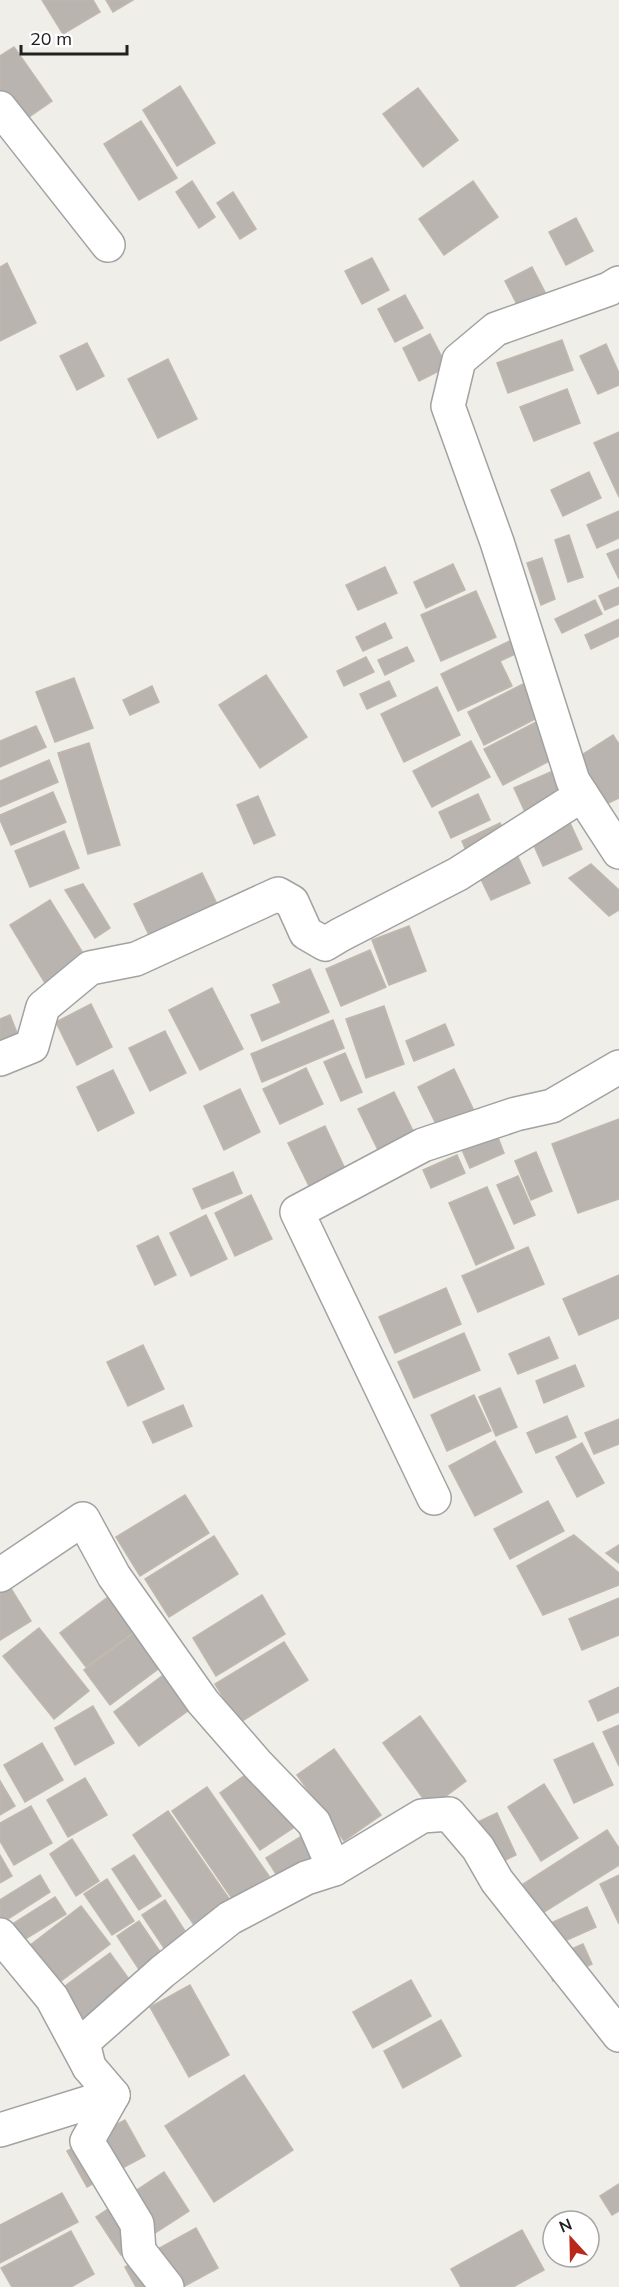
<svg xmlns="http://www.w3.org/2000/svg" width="619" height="2287" font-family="Mulish,sans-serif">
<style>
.building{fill:#b9b4af;stroke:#c0b7ad;stroke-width:1.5}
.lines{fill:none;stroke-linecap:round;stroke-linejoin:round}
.minor-casing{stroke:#a2a2a2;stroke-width:36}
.minor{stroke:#fff;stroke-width:33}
</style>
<rect width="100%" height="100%" fill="#f0eee9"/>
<!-- building -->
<g class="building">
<polygon points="42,0 93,0 100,12 63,34"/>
<polygon points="106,0 133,0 113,12"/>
<polygon points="14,47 52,101 16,126 0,104 0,56"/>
<polygon points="180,86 215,143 177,166 143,110"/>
<polygon points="418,88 458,140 423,167 383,114"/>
<polygon points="141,121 177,178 139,200 104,144"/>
<polygon points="192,181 215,217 199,228 176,192"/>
<polygon points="473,181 498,217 444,255 419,219"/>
<polygon points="233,192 256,229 240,239 217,203"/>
<polygon points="576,218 593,251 566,265 549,232"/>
<polygon points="372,258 389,290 362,304 345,271"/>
<polygon points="7,263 36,323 0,341 0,267"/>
<polygon points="532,267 549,300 522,314 505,281"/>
<polygon points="405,295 423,328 395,342 378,309"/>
<polygon points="430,334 447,367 419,381 403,348"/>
<polygon points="562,340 573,370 508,393 497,363"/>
<polygon points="87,343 104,376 77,390 60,356"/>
<polygon points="606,344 619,373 619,385 598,394 580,356"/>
<polygon points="168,359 197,419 158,438 128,379"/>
<polygon points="567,389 580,423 534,441 520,407"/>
<polygon points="619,432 619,497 594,443"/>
<polygon points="589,472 601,498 563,516 551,490"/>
<polygon points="619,511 619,538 597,548 587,525"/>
<polygon points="569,535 583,577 568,582 555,540"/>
<polygon points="619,549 619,579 607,554"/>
<polygon points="542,558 555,599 541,605 527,563"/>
<polygon points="453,564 465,590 426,608 414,582"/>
<polygon points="385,567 397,593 358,610 346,585"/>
<polygon points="619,587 619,604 605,610 599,596"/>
<polygon points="476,591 496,637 441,661 421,615"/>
<polygon points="595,600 602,614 562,633 555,619"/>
<polygon points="619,619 619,636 591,649 585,635"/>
<polygon points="385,623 392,638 363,651 356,637"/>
<polygon points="518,637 524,650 500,661 512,686 458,711 441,674"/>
<polygon points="407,647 414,661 385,675 378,660"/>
<polygon points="366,657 374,672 344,686 337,671"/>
<polygon points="266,675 307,737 260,768 219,705"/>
<polygon points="74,678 93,728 55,742 36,692"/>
<polygon points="389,681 396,696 367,709 360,694"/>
<polygon points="529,681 545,714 484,745 468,712"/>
<polygon points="152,686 159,702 130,715 123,700"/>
<polygon points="437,687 460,735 404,762 381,714"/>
<polygon points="542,719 561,755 503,785 484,749"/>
<polygon points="36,726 46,747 0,767 0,741"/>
<polygon points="613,735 619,744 619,798 594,810 580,756"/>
<polygon points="471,741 490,777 432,807 413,771"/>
<polygon points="89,743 120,845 88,854 58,753"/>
<polygon points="49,760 58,782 0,807 0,781"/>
<polygon points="553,771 565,797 526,814 514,788"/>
<polygon points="53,792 66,822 11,845 0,820 0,815"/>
<polygon points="478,794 490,820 451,838 439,812"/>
<polygon points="258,796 275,835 254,844 237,805"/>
<polygon points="500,823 512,849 473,867 462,841"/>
<polygon points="570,823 582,849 543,866 532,841"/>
<polygon points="64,831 79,868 30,887 15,851"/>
<polygon points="518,857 530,883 491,900 479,875"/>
<polygon points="591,864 619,890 619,910 609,916 569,878"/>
<polygon points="202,873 217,904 149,935 134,904"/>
<polygon points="83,884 110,928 95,938 65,890"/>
<polygon points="50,900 86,958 45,983 10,925"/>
<polygon points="409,926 426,971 389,985 372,940"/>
<polygon points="370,950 386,987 341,1006 326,969"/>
<polygon points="310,969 329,1012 262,1041 251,1015 281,1003 273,985"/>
<polygon points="212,988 243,1049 200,1070 169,1010"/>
<polygon points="91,1004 112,1047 77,1065 56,1022"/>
<polygon points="384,1006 404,1064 366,1078 346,1019"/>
<polygon points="10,1015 19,1038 0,1045 0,1019"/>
<polygon points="333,1020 344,1048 262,1082 251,1054"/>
<polygon points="445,1024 454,1045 414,1061 406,1041"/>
<polygon points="165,1031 186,1073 150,1091 129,1048"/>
<polygon points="345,1053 362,1092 341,1101 324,1062"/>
<polygon points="306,1068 323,1104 280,1124 263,1089"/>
<polygon points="454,1069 475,1113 439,1130 418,1087"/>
<polygon points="113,1070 134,1113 98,1131 77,1087"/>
<polygon points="240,1089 260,1132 224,1150 204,1106"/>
<polygon points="394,1092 415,1135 379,1152 358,1109"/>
<polygon points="619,1119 619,1199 578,1213 552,1144"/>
<polygon points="325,1126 345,1169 309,1186 288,1143"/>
<polygon points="497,1135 504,1153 470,1168 462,1150"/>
<polygon points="536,1152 552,1191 531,1200 515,1161"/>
<polygon points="457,1155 465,1173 431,1188 423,1170"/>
<polygon points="233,1172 242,1193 202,1209 193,1189"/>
<polygon points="518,1176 535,1215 514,1224 497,1185"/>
<polygon points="487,1187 514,1248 476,1265 449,1203"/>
<polygon points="251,1195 272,1239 235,1256 215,1213"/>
<polygon points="206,1215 227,1259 191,1276 170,1233"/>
<polygon points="158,1236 176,1275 155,1285 137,1246"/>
<polygon points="528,1247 544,1284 478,1312 462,1276"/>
<polygon points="619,1275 619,1318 579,1335 563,1299"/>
<polygon points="446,1288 461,1324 395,1353 379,1317"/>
<polygon points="464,1333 480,1370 414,1398 398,1362"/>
<polygon points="549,1337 558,1358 518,1374 509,1354"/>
<polygon points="143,1345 164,1389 128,1406 107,1362"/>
<polygon points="575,1365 584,1386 544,1403 536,1381"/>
<polygon points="500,1388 517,1427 496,1436 479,1397"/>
<polygon points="474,1395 491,1431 447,1451 431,1415"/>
<polygon points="183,1405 192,1426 153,1443 143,1422"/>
<polygon points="567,1416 576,1437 536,1453 527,1433"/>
<polygon points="619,1419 619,1444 594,1454 585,1433"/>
<polygon points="495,1441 522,1492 475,1516 449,1466"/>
<polygon points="582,1443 604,1483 577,1497 556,1457"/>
<polygon points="185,1495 209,1533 140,1576 116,1537"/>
<polygon points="548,1501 564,1531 510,1559 494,1529"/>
<polygon points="574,1535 619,1573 619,1585 543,1615 517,1566"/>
<polygon points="214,1536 238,1574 169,1617 145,1579"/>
<polygon points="619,1545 619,1563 606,1553"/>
<polygon points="7,1582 31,1621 0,1640 0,1587"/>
<polygon points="116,1591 142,1626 86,1667 60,1633"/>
<polygon points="262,1595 285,1634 216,1676 193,1638"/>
<polygon points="619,1598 619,1635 582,1650 569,1619"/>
<polygon points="39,1628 89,1691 54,1719 3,1656"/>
<polygon points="140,1629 166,1663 110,1705 84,1670"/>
<polygon points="284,1642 308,1680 239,1723 215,1684"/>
<polygon points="170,1670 196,1705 139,1746 114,1712"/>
<polygon points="619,1687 619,1712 598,1721 589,1701"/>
<polygon points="93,1706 114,1743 75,1765 55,1728"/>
<polygon points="420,1716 466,1781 430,1808 383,1743"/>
<polygon points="619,1725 619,1766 603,1732"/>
<polygon points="42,1743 63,1780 25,1802 4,1765"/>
<polygon points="593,1743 613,1785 574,1803 554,1760"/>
<polygon points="334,1749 381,1815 344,1841 297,1775"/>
<polygon points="255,1768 296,1826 260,1850 220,1793"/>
<polygon points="85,1778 107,1815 68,1837 47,1800"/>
<polygon points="0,1781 15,1806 0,1815"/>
<polygon points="544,1784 578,1838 541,1861 508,1807"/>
<polygon points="207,1787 269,1876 233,1900 172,1811"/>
<polygon points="31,1806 52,1843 14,1865 0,1841 0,1823"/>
<polygon points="168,1811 230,1900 194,1925 133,1835"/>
<polygon points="497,1813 516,1855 478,1873 458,1831"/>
<polygon points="607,1830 619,1848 619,1865 533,1919 514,1890"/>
<polygon points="305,1834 319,1858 281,1882 266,1858"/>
<polygon points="72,1839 99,1881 76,1896 50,1854"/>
<polygon points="0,1855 12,1876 0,1883"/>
<polygon points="134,1855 161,1896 139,1910 112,1869"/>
<polygon points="40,1875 50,1892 0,1924 0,1900"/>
<polygon points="619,1875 619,1924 600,1884"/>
<polygon points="107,1879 134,1921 112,1935 84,1894"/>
<polygon points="55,1897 66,1914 14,1946 3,1930"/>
<polygon points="165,1900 192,1942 170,1957 142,1915"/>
<polygon points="81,1906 110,1944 53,1987 24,1950"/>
<polygon points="587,1907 596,1927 558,1944 549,1924"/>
<polygon points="139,1921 167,1962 144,1977 117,1936"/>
<polygon points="583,1944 592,1964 553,1981 544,1961"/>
<polygon points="110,1953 134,1986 81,2025 57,1992"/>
<polygon points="411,1980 431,2016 373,2048 353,2012"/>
<polygon points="190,1985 229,2055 189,2077 150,2007"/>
<polygon points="441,2020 461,2056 403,2088 384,2051"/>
<polygon points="244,2075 293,2150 214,2202 165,2126"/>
<polygon points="125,2120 145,2156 87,2187 67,2151"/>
<polygon points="164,2172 189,2211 121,2255 96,2217"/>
<polygon points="619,2184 619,2211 612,2215 600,2196"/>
<polygon points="62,2193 78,2222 0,2263 0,2225"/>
<polygon points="196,2228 218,2268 183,2287 136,2287 125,2267"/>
<polygon points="522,2230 544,2270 513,2287 461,2287 451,2269"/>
<polygon points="71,2231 94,2274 71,2287 12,2287 1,2268"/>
</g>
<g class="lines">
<defs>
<g id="minor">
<polyline points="0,108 108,245"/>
<polyline points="619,283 609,289 496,329 459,360 448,406 497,542 573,781 619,852"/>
<polyline points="0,1059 32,1046 43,1007 90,968 136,959 278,894 292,902 306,933 325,944 340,935 458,874 582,795"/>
<polyline points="434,1498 297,1212 423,1145 516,1114 552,1106 619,1067"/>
<polyline points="0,1575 83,1519 114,1576 203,1702 258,1765 314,1823 334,1869 306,1878 230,1918 162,1972 83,2042 89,2067"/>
<polyline points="334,1869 422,1816 449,1814 478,1848 497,1881 619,2035"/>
<polyline points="0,1935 52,1998 89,2067 113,2095 0,2130"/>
<polyline points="113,2095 87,2141 137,2224 139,2251 167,2287"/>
</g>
</defs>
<!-- minor casing -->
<use href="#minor" class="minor-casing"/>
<!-- minor -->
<use href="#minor" class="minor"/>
</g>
<!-- north arrow -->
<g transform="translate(571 2239) rotate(338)"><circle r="28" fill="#ffffff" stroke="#a6a6a6" stroke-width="1.5"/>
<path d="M0-4.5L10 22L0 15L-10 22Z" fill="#b92919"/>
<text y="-9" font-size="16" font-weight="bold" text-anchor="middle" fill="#212121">N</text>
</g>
<!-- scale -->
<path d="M21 45v9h106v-9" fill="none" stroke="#212121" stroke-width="3"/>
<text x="30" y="45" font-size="18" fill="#212121" stroke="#ffffff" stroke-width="4.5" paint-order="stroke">20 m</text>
</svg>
